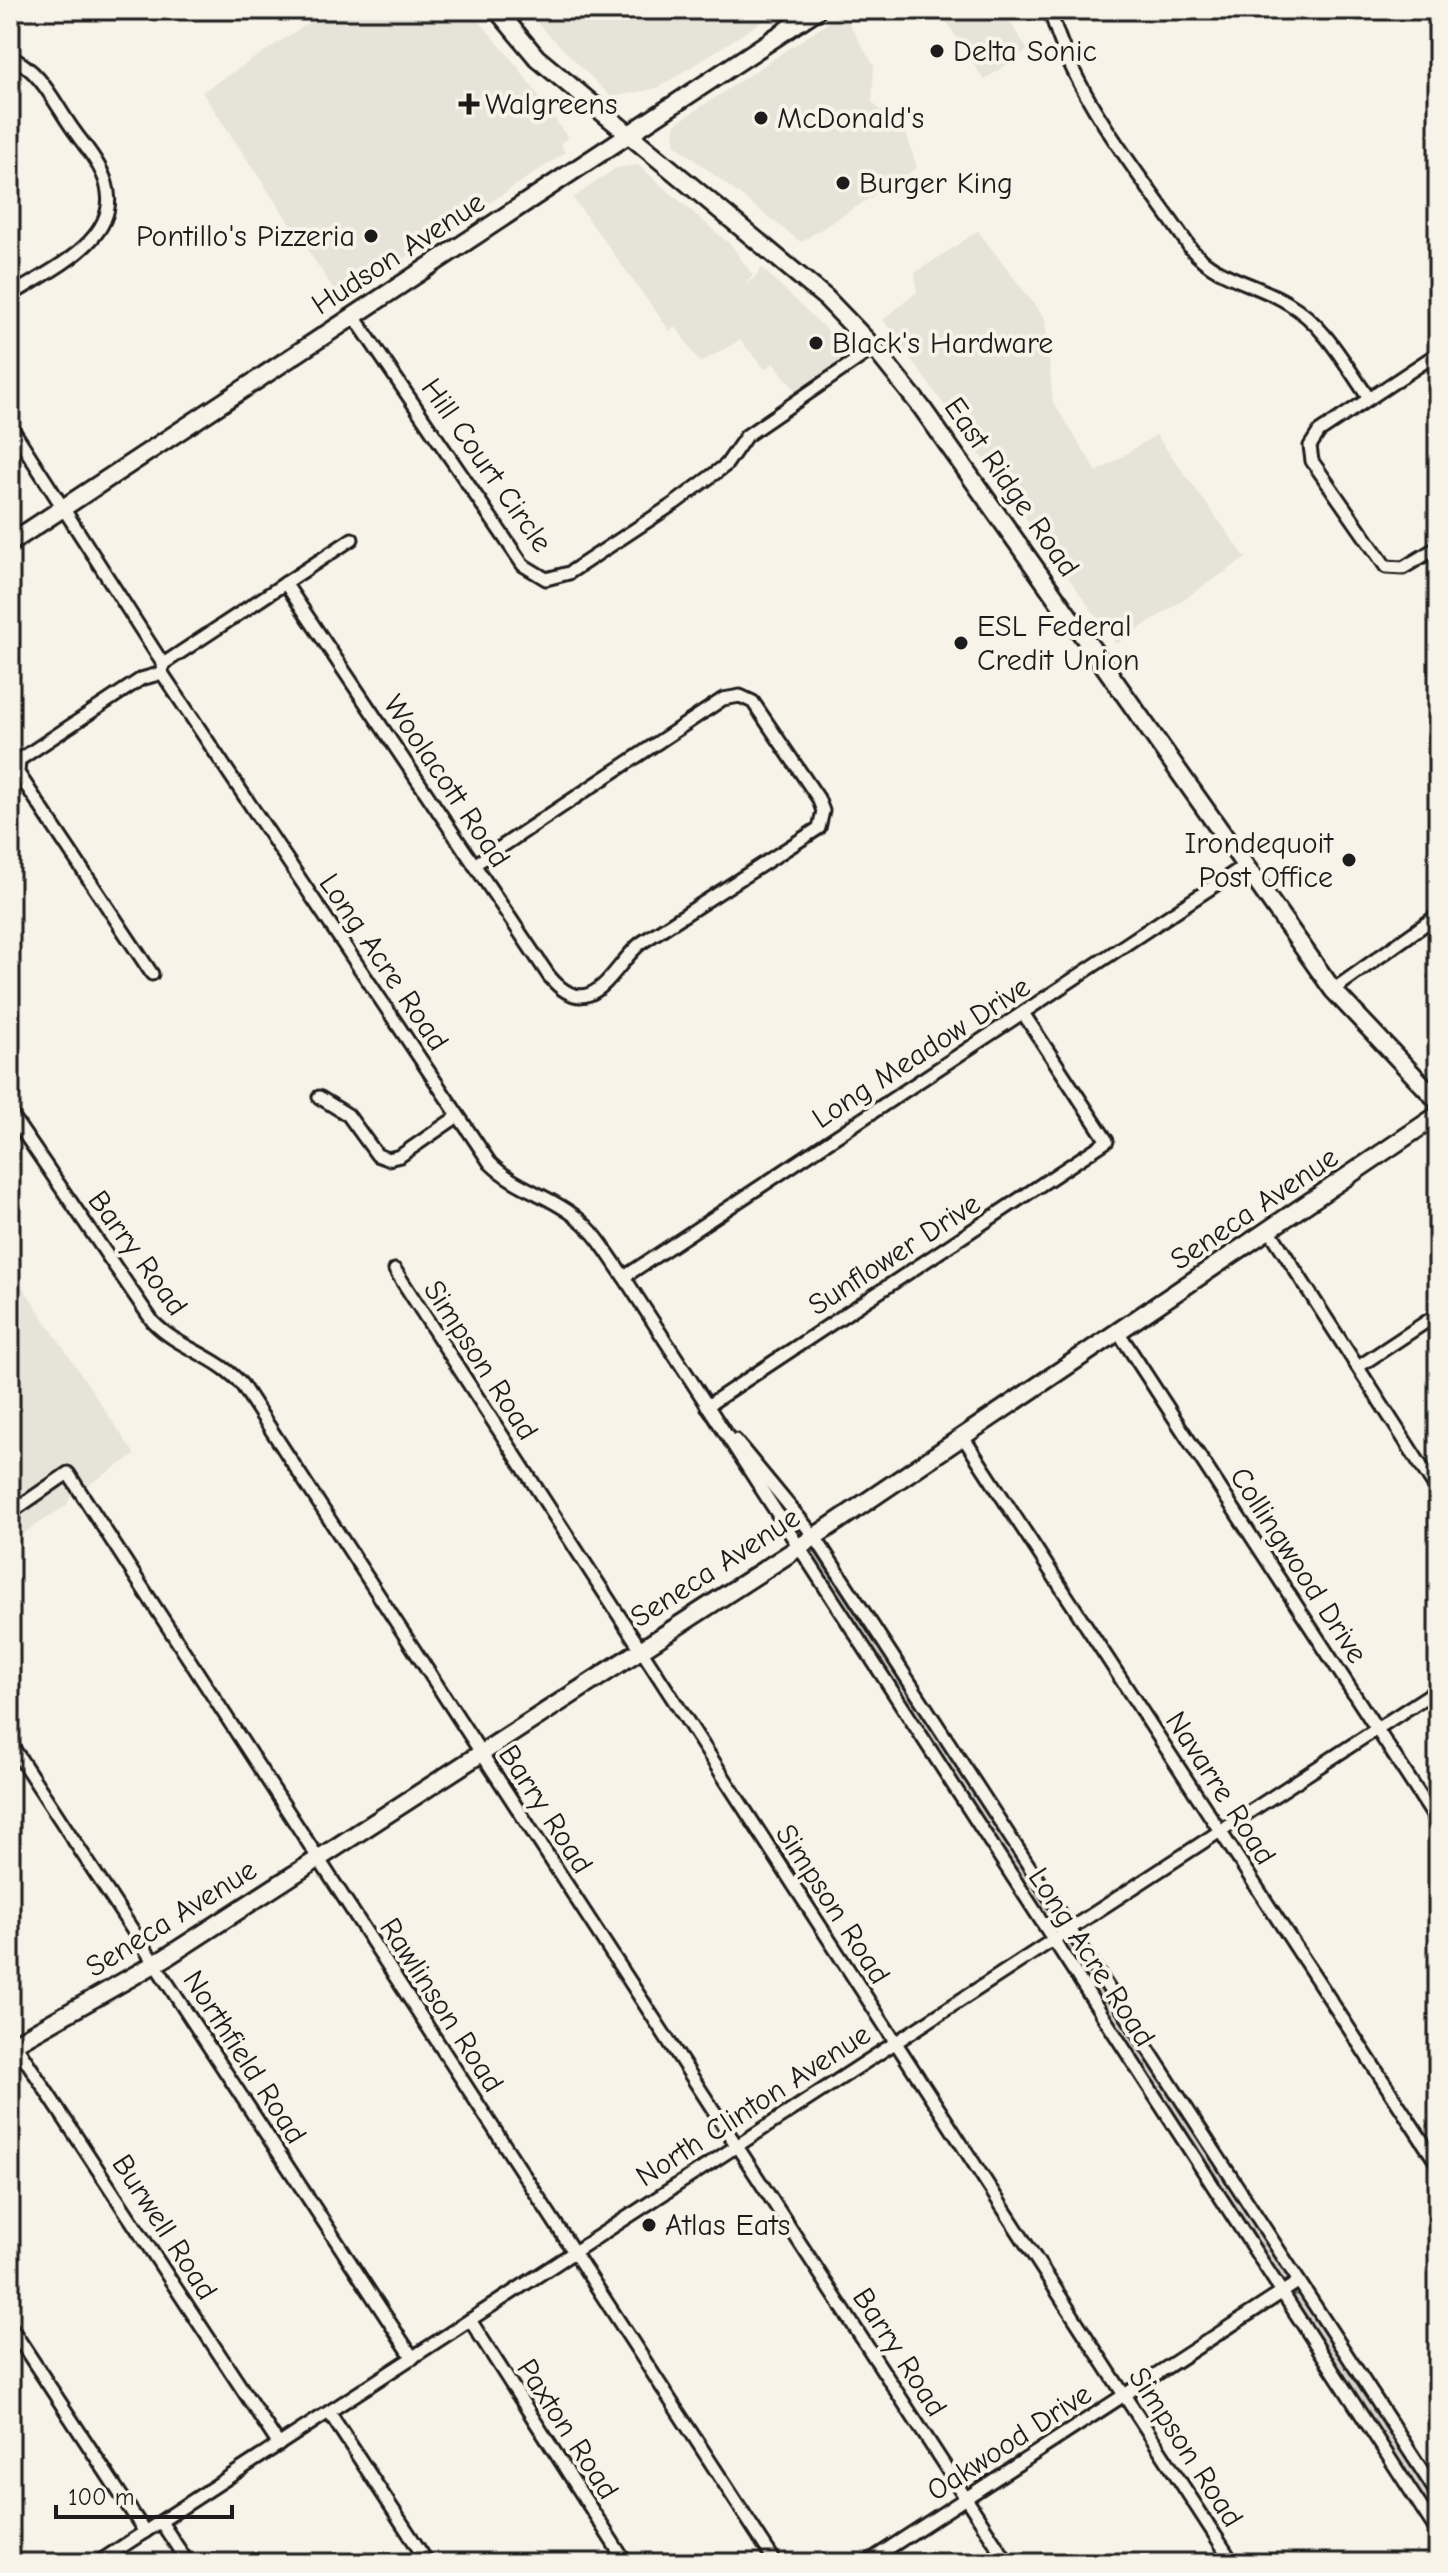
<svg xmlns="http://www.w3.org/2000/svg" width="1448" height="2573" font-family="'Comic Neue',sans-serif">
<style>
.built{fill:#e6e3d9}
.green{fill:#d7d3cb;stroke:#7a7874;stroke-width:2}
.lines{fill:none;stroke-linecap:round;stroke-linejoin:round}
.street-casing{stroke:#1c1c1c;stroke-width:17}
.secondary-casing{stroke:#1c1c1c;stroke-width:22}
.street{stroke:#f7f3e8;stroke-width:11}
.secondary{stroke:#f7f3e8;stroke-width:16}
.poi-dot{fill:#1c1c1c;stroke:#f7f3e8;stroke-width:3}
.labels{text-anchor:middle;stroke-width:8;stroke-linejoin:round;paint-order:stroke}
.poi-label{font-size:30px;fill:#1c1c1c;stroke:#f7f3e8;text-anchor:start}
.street-label{font-size:30px;fill:#1c1c1c;stroke:#f7f3e8}
</style>
<rect width="100%" height="100%" fill="#f7f3e8"/>
<filter id="ink" filterUnits="userSpaceOnUse"><feTurbulence type="fractalNoise" baseFrequency=".0125" numOctaves="2"/><feDisplacementMap in="SourceGraphic" scale="16" xChannelSelector="R" yChannelSelector="G"/><feConvolveMatrix kernelMatrix="1 2 1 2 8 2 1 2 1" color-interpolation-filters="sRGB"/></filter>
<g filter="url(#ink)">
<!-- built -->
<g class="built">
<polygon points="304,10 470,10 518,67 568,138 560,143 565,153 341,300 202,92 310,22"/>
<polygon points="524,10 780,10 658,88 611,97"/>
<polygon points="939,10 1002,10 1028,50 984,80"/>
<polygon points="843,13 874,66 872,102 907,136 917,168 801,242 674,144 675,124"/>
<polygon points="638,165 732,246 753,276 743,285 753,279 762,268 850,352 799,395 774,363 765,369 740,340 700,363 676,327 670,331 573,198 616,168"/>
<polygon points="978,231 1045,319 1053,402 1097,472 1156,435 1246,558 1116,644 883,320 917,292 915,273"/>
<polygon points="10,1268 135,1455 71,1496 67,1505 10,1542"/>
</g>
<!-- green -->
<g class="green">
<polygon points="813,1549 1057,1920 1054,1928 809,1553"/>
<polygon points="1066,1943 1072,1944 1290,2277 1288,2281 1281,2283 1064,1946"/>
<polygon points="1301,2294 1438,2505 1438,2523 1292,2300 1295,2295"/>
</g>
<g class="lines">
<defs>
<g id="street">
<path d="M1050 10C1074 98 1140 174 1191 249 1218 280 1254 282 1288 303 1324 324 1345 364 1368 397"/>
<path d="M10 57C39 69 53 100 70 125 82 143 100 162 106 183 124 240 47 271 10 296"/>
<polyline points="353,315 523,565 546,579 569,573 675,503 726,465 746,436 874,348"/>
<polyline points="1438,353 1319,432 1310,446 1312,461 1386,567 1403,568 1438,547"/>
<path d="M10 425 163 664 162 673 490 1163C515 1188 549 1195 576 1217 596 1232 609 1256 624 1277L1438 2533"/>
<path d="M285 583 549 976C592 1028 614 964 641 943L819 828 823 811 818 798 753 702 740 696 723 699 474 865"/>
<polyline points="163,664 352,539"/>
<polyline points="152,974 18,773 19,760 141,679 162,673"/>
<polyline points="1333,990 1438,915"/>
<polyline points="319,1097 348,1115 377,1155 388,1159 400,1156 458,1116"/>
<path d="M10 1113 153 1322C179 1349 218 1356 242 1385L1008 2563"/>
<polyline points="1270,1231 1438,1492"/>
<polyline points="395,1270 1233,2563"/>
<polyline points="624,1277 1244,866"/>
<polyline points="1119,1333 1438,1823"/>
<polyline points="1358,1367 1438,1314"/>
<polyline points="707,1406 1107,1141 1023,1013"/>
<polyline points="963,1437 1438,2165"/>
<polyline points="735,1440 815,1537 1438,2495"/>
<polyline points="10,1513 68,1473 776,2563"/>
<polyline points="10,1743 413,2358"/>
<polyline points="10,2036 279,2445"/>
<polyline points="470,2320 626,2563"/>
<polyline points="10,2326 145,2532"/>
<polyline points="329,2412 428,2563"/>
<polyline points="161,2522 188,2563"/>
<polyline points="97,2563 1438,1689"/>
<polyline points="866,2563 1298,2282"/>
</g>
<g id="secondary">
<polyline points="497,10 537,58 826,298 874,348 922,408 1333,990 1438,1101"/>
<polyline points="10,543 817,10"/>
<polyline points="10,2046 165,1958 798,1548 1438,1115"/>
</g>
</defs>
<!-- street casing -->
<use href="#street" class="street-casing"/>
<!-- secondary casing -->
<use href="#secondary" class="secondary-casing"/>
<!-- street -->
<use href="#street" class="street"/>
<!-- secondary -->
<use href="#secondary" class="secondary"/>
</g>
</g>
<!-- markers -->
<g class="poi-dot">
<circle cx="937" cy="51" r="8"/>
<path d="M465 92h8v8h8v8h-8v8h-8v-8h-8v-8h8z"/>
<circle cx="761" cy="118" r="8"/>
<circle cx="843" cy="183" r="8"/>
<circle cx="371" cy="236" r="8"/>
<circle cx="816" cy="343" r="8"/>
<circle cx="961" cy="643" r="8"/>
<circle cx="1349" cy="860" r="8"/>
<circle cx="649" cy="2225" r="8"/>
</g>
<g class="labels">
<!-- poi labels -->
<g class="poi-label">
<text x="953" y="61">Delta Sonic</text>
<text x="485" y="114">Walgreens</text>
<text x="777" y="128">McDonald's</text>
<text x="859" y="193">Burger King</text>
<text x="355" y="246" text-anchor="end">Pontillo's Pizzeria</text>
<text x="832" y="353">Black's Hardware</text>
<text x="977" y="636">ESL Federal<tspan x="977" dy="34">Credit Union</tspan></text>
<text x="1333" y="853" text-anchor="end">Irondequoit<tspan x="1333" dy="34">Post Office</tspan></text>
<text x="665" y="2235">Atlas Eats</text>
</g>
<!-- street labels -->
<g class="street-label">
<text transform="translate(398 253) rotate(-33)" y="10">Hudson Avenue</text>
<text transform="translate(487 465) rotate(55)" y="10">Hill Court Circle</text>
<text transform="translate(1012 487) rotate(55)" y="10">East Ridge Road</text>
<text transform="translate(447 781) rotate(56)" y="10">Woolacott Road</text>
<text transform="translate(384 962) rotate(56)" y="10">Long Acre Road</text>
<text transform="translate(921 1052) rotate(-33)" y="10">Long Meadow Drive</text>
<text transform="translate(1254 1208) rotate(-34)" y="10">Seneca Avenue</text>
<text transform="translate(138 1253) rotate(54)" y="10">Barry Road</text>
<text transform="translate(894 1254) rotate(-33)" y="10">Sunflower Drive</text>
<text transform="translate(481 1360) rotate(57)" y="10">Simpson Road</text>
<text transform="translate(1299 1565) rotate(57)" y="10">Collingwood Drive</text>
<text transform="translate(715 1567) rotate(-33)" y="10">Seneca Avenue</text>
<text transform="translate(1221 1788) rotate(57)" y="10">Navarre Road</text>
<text transform="translate(546 1809) rotate(57)" y="10">Barry Road</text>
<text transform="translate(833 1904) rotate(57)" y="10">Simpson Road</text>
<text transform="translate(171 1918) rotate(-32)" y="10">Seneca Avenue</text>
<text transform="translate(1092 1957) rotate(57)" y="10">Long Acre Road</text>
<text transform="translate(442 2005) rotate(57)" y="10">Rawlinson Road</text>
<text transform="translate(245 2057) rotate(57)" y="10">Northfield Road</text>
<text transform="translate(753 2105) rotate(-33)" y="10">North Clinton Avenue</text>
<text transform="translate(165 2227) rotate(57)" y="10">Burwell Road</text>
<text transform="translate(900 2352) rotate(57)" y="10">Barry Road</text>
<text transform="translate(568 2429) rotate(57)" y="10">Paxton Road</text>
<text transform="translate(1009 2442) rotate(-33)" y="10">Oakwood Drive</text>
<text transform="translate(1186 2447) rotate(57)" y="10">Simpson Road</text>
</g>
</g>
<!-- margin -->
<rect width="1448" height="2573" fill="none" stroke="#f7f3e8" stroke-width="40"/>
<rect x="20" y="20" width="1408" height="2533" fill="none" stroke="#1c1c1c" stroke-width="3" filter="url(#ink)"/>
<!-- scale -->
<path d="M56 2505v12h176v-12" fill="none" stroke="#1c1c1c" stroke-width="4"/>
<text x="68" y="2505" font-size="24" fill="#1c1c1c" stroke="#f7f3e8" stroke-width="6" paint-order="stroke">100 m</text>
</svg>
